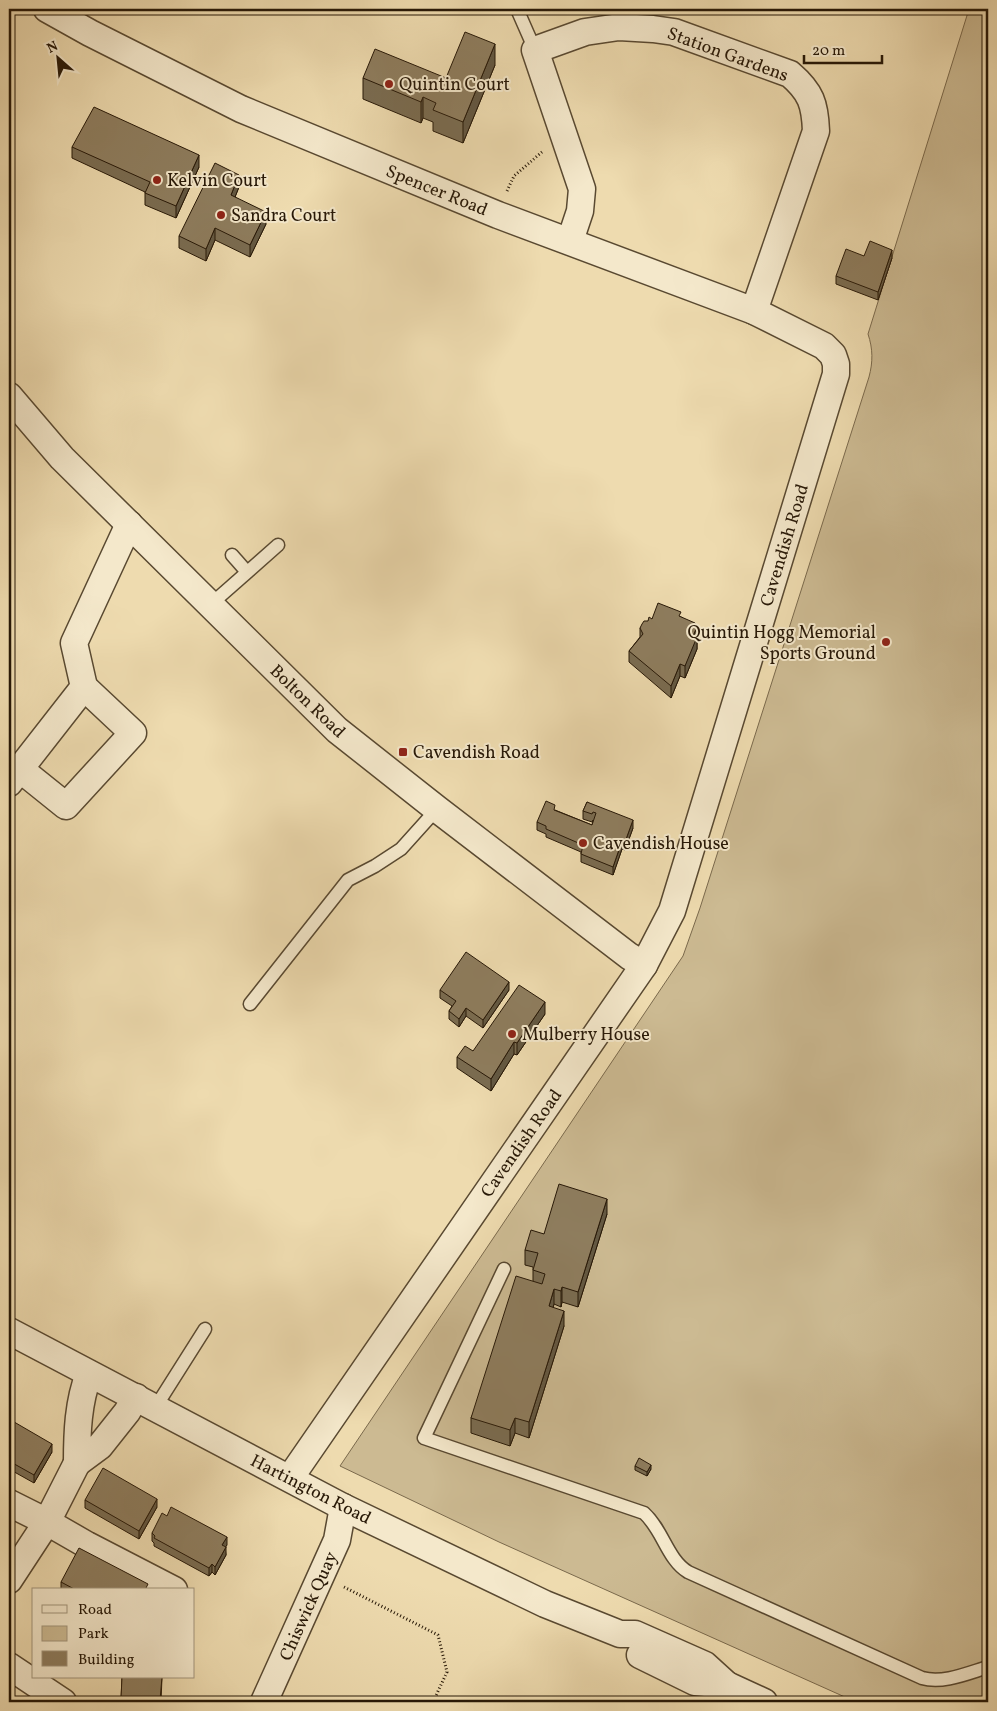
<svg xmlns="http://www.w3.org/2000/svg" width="997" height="1711" font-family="Vollkorn,serif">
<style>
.green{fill:#ccba92;stroke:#7a694c}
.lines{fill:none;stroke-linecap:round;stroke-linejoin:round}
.lane-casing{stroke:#594931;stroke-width:15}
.street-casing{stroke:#594931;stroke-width:29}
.path{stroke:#271807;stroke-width:3;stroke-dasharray:1 2.5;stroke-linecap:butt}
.lane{stroke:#f4e8cb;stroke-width:12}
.street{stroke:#f4e8cb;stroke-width:26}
.wall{fill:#7a6c51;stroke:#271807}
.shaded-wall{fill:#635842;stroke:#271807}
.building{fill:#8e7d5e;stroke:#271807}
.poi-dot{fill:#8f2418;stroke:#f4e8cb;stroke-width:2}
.labels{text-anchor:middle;stroke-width:4;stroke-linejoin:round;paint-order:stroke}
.street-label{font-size:18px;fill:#271807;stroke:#f4e8cb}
.poi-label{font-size:18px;fill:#271807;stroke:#f4e8cb;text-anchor:start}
</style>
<rect width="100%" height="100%" fill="#eedbaf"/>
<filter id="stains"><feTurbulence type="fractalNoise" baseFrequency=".004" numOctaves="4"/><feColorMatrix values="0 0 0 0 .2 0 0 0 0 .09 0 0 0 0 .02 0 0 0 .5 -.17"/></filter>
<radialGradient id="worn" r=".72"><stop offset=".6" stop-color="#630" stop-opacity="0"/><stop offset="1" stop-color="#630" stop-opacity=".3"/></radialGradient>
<!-- green -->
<path class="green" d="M969 9H977L988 12V1702H856L499 1542 340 1466 683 956 700 908 869 377C873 362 873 349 868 334Z"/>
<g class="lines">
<defs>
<g id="lane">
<polyline points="517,9 535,50"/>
<polyline points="232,555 247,572"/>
<polyline points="210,605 278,545"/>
<polyline points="250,1004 348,880 375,866 401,849 437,809"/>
<path d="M504 1269 424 1438 644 1513C663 1530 667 1559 688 1572L922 1678C943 1684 968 1673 988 1667"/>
<polyline points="155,1408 205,1329"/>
</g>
<g id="street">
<polyline points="47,9 90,33 241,109 498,215 754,311 824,346 833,355 836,364 836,374 672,911 644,965 290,1478"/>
<path d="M570 241 580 211 582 189 535 50 585 32 619 27 653 29 674 32 790 74C811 92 815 104 816 131L754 311"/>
<polyline points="9,396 62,458 337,730 437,809 629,956 644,965"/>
<polyline points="20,769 66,806 133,733 84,687"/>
<polyline points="9,783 84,687 74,643 129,524"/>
<polyline points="9,1331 343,1507 545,1604 620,1634 635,1634 705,1665 727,1685 764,1702"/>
<path d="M89 1374C78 1402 77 1433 77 1463L100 1446 127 1412 136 1397"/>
<polyline points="9,1503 47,1522 87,1545 174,1590"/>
<polyline points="9,1580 47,1522 77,1463"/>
<polyline points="640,1655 695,1682 727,1685"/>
<polyline points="9,1666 63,1702"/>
<polyline points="264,1702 337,1540 343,1507"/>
</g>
</defs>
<!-- lane casing -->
<use href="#lane" class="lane-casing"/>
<!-- street casing -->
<use href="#street" class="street-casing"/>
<!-- path -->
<g class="path">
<polyline points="507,191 514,176 542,152"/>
<polyline points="344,1587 438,1635 447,1672 433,1702"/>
</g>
<!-- lane -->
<use href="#lane" class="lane"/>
<!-- street -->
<use href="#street" class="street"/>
</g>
<!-- wall -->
<g class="wall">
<polygon points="495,65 463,143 433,131 433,122 423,118 421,123 363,99 363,78 446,78"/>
<polygon points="72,147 199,167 176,218 145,205 145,192 72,158"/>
<polygon points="239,187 235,197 266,224 250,257 215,240 206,261 179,248 179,236"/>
<polygon points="864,256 892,258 878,300 836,284 836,276"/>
<polygon points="681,617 697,627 697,649 685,678 680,676 671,698 629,662 629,651 640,637 640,628 648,621 652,619"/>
<polygon points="587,802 633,828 625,850 622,849 613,875 581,862 581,852 546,837 546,834 537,830 537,822 555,810 592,825 593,820 592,822 583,819 583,811"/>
<polygon points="440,990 509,990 483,1028 466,1016 459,1027 449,1019 449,1011 452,1006 440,998"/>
<polygon points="545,1014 517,1055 514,1054 491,1091 457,1068 457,1057 473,1051"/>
<polygon points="607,1214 578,1307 562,1302 561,1307 554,1304 553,1308 564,1326 529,1438 515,1433 510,1446 471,1433 471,1418 533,1281 533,1267 525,1265 525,1250 544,1234"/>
<polygon points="9,1419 52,1452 34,1483 9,1469"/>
<polygon points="635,1466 651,1469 647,1476 635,1470"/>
<polygon points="85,1500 157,1507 139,1539 85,1508"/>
<polygon points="167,1516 227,1545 225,1547 226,1555 215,1575 212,1572 209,1576 154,1546 154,1543 152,1541 152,1533"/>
<polygon points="61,1582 148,1590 61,1590"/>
<polygon points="122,1677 162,1677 161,1702 119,1702 121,1700"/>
</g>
<!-- shaded-wall -->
<g class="shaded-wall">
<polygon points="562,9 577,9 562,13"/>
<polygon points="495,44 495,65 463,143 463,122"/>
<polygon points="423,97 423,118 421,123 421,102"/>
<polygon points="199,155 199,167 176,218 176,206"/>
<polygon points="239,175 239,187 231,207 231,195"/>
<polygon points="266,212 266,224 250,257 250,245"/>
<polygon points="215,228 215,240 206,261 206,249"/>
<polygon points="892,250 892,258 878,300 878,292"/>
<polygon points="697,627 697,649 685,678 685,666 693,636"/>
<polygon points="680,664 680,676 671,698 671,686"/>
<polygon points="633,820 633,828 625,850 625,842"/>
<polygon points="622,841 622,849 613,875 613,867"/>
<polygon points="509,982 509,990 483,1028 483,1020"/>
<polygon points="545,1002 545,1014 517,1055 517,1043"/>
<polygon points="466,1008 466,1016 459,1027 459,1019"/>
<polygon points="514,1042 514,1054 491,1091 491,1079"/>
<polygon points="607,1199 607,1214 578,1307 578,1292"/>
<polygon points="562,1287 562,1302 561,1307 561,1291"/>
<polygon points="554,1289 554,1304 549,1322 549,1306"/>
<polygon points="564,1311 564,1326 529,1438 529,1422"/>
<polygon points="515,1418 515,1433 510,1446 510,1430"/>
<polygon points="52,1444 52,1452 34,1483 34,1475"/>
<polygon points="651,1465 651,1469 647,1476 647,1472"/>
<polygon points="157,1499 157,1507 139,1539 139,1531"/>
<polygon points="227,1537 227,1545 222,1553 222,1545"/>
<polygon points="226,1547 226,1555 215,1575 215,1567"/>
<polygon points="212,1564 212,1572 209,1576 209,1568"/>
</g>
<!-- building -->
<g class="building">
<polygon points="465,32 495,44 463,122 433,110 436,103 423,97 421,102 363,78 375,49 446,78"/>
<polygon points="94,107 199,155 176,206 145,193 150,182 72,147"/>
<polygon points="215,163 239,175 231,195 266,212 250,245 215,228 206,249 179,236"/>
<polygon points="870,241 892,250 878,292 836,276 846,249 864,256"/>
<polygon points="658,603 681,612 679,616 695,623 697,627 693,636 697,637 685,666 680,664 671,686 629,651 643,634 640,628 642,624 644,621 648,621 649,617 652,619"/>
<polygon points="546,801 555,805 554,810 592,825 596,813 593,812 592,814 583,811 587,802 633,820 625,842 622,841 613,867 581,854 583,845 546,829 546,826 537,822"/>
<polygon points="466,952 509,982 483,1020 466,1008 459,1019 449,1011 456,1001 440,990"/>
<polygon points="519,985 545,1002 517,1043 514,1042 491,1079 457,1057 465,1046 473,1051"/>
<polygon points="559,1184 607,1199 578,1292 562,1287 561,1291 554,1289 549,1306 564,1311 529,1422 515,1418 510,1430 471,1418 516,1276 542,1284 545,1274 533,1270 538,1253 525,1250 531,1230 544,1234"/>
<polygon points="9,1419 52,1444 34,1475 9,1461"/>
<polygon points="639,1458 651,1465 647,1472 635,1466"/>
<polygon points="103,1468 157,1499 139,1531 85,1500"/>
<polygon points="171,1507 227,1537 222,1545 226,1547 215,1567 212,1564 209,1568 154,1538 155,1536 152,1533 162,1513 167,1516"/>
<polygon points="79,1548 148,1584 145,1590 76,1590 61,1582"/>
<polygon points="122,1677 162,1677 160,1700 121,1698"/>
<polygon points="121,1699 126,1702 119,1702"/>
</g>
<!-- markers -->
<g class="poi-dot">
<circle cx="389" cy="84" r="5"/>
<circle cx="157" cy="180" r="5"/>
<circle cx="221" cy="215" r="5"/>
<circle cx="886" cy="642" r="5"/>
<rect x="398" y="747" width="10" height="10" rx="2.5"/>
<circle cx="583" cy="843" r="5"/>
<circle cx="512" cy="1034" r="5"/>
</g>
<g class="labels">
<!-- street labels -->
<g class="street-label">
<text transform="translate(728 54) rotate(20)" y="6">Station Gardens</text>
<text transform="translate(437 190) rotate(22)" y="6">Spencer Road</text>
<text transform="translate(784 545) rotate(-73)" y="6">Cavendish Road</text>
<text transform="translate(308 701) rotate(44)" y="6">Bolton Road</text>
<text transform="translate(521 1143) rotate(-55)" y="6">Cavendish Road</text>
<text transform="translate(311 1489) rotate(27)" y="6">Hartington Road</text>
<text transform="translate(308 1606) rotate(-66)" y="6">Chiswick Quay</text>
</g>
<!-- poi labels -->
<g class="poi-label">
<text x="399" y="90">Quintin Court</text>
<text x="167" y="186">Kelvin Court</text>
<text x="231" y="221">Sandra Court</text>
<text x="876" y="638" text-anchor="end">Quintin Hogg Memorial<tspan x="876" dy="21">Sports Ground</tspan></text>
<text x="413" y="758">Cavendish Road</text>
<text x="593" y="849">Cavendish House</text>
<text x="522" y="1040">Mulberry House</text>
</g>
</g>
<!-- margin -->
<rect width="997" height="1711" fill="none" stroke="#eedbaf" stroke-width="30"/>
<rect x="10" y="10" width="977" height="1691" fill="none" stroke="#271807" stroke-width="2.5"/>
<rect x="15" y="15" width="967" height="1681" fill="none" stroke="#271807"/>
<!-- legend -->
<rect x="32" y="1588" width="162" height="90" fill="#f4e8cb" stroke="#a2957d"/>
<rect x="42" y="1605" width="25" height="8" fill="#f4e8cb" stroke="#a2957d"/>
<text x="78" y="1614" font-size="15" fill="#271807">Road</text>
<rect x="42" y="1626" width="25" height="15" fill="#ccba92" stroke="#a2957d"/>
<text x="78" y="1638" font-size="15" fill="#271807">Park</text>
<rect x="42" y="1651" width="25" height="15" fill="#8e7d5e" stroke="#a2957d"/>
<text x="78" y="1664" font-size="15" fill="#271807">Building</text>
<!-- north arrow -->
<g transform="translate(58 58) rotate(333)" stroke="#f4e8cb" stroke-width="4" paint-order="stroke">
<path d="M0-4L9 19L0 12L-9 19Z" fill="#271807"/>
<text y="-8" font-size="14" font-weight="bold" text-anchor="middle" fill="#271807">N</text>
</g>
<!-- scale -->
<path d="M804 55v8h78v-8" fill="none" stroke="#271807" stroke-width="2.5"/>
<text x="812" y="55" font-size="15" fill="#271807" stroke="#f4e8cb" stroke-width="4" paint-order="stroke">20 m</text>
<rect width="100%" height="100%" filter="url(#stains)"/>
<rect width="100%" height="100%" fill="url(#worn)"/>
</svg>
